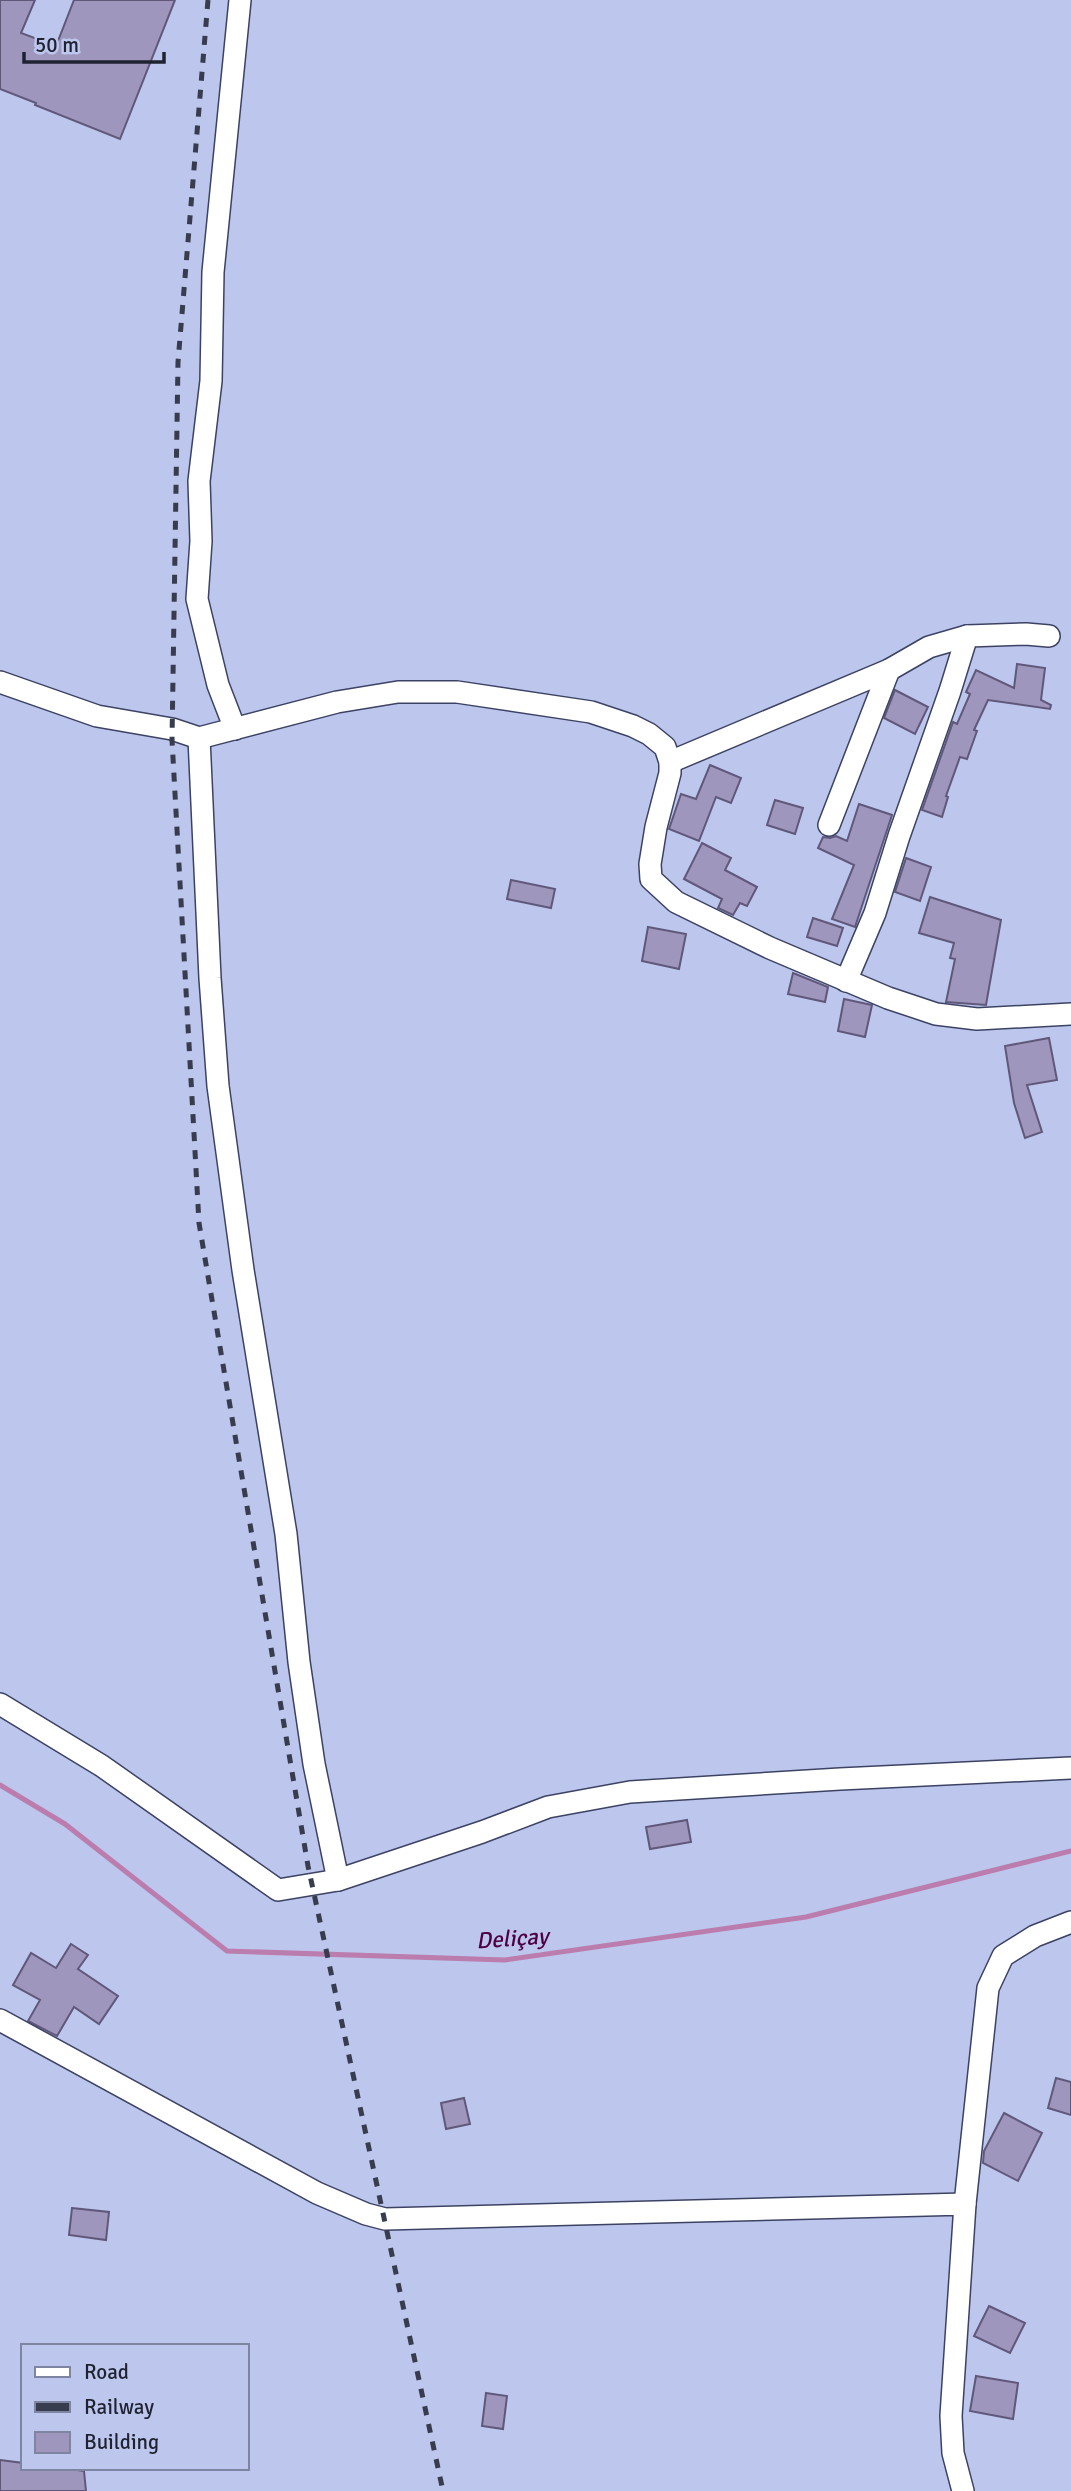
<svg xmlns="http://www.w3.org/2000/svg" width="1071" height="2491" font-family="Signika,sans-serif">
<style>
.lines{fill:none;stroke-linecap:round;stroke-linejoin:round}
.stream{stroke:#ba7dad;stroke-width:5}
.building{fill:#9e96bc;stroke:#60587b;stroke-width:2}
.minor-casing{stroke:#3c4263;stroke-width:24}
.minor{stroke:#fff;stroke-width:21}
.rail{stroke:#373c4e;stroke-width:5;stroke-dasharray:9 9;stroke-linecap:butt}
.labels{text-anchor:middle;stroke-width:6;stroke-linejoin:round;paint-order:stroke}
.water-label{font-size:23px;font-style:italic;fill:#4d0043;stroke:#bdc6ed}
</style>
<rect width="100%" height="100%" fill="#bdc6ed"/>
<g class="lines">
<!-- stream -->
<polyline class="stream" points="0,1785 65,1824 227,1951 505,1960 806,1917 1071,1851"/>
</g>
<!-- building -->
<g class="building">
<polygon points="0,0 35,0 21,33 56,46 74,0 175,0 120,139 35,105 36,103 0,89"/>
<polygon points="1017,664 1045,668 1041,700 1051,705 1050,709 988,700 974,730 977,731 967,759 960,757 946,796 948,797 942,817 922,810 953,722 957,724 970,694 966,692 976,670 1014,688"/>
<polygon points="895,690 928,707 915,734 884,718"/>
<polygon points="710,765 741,778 731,803 716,797 699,841 669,829 681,794 696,799"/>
<polygon points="775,800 803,808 795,834 767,825"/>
<polygon points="859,804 892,815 855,927 832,919 854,865 818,848 823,837 830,838 836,836 847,841"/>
<polygon points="702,843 731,858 725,870 757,887 747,906 740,903 733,915 718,908 722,899 684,879"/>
<polygon points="906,858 931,867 920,901 895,892"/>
<polygon points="511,880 555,889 551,908 507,899"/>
<polygon points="930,897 1001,920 986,1005 946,1002 955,959 950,958 954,943 919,933"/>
<polygon points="813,918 843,928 837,946 807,937"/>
<polygon points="648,927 686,934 679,969 642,961"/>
<polygon points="793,973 828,987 825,1002 788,994"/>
<polygon points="844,999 872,1005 865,1037 838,1031"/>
<polygon points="1049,1038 1057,1080 1027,1085 1042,1132 1025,1138 1014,1103 1005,1046"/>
<polygon points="687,1820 691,1842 650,1849 646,1827"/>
<polygon points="71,1944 88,1955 78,1969 118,1996 99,2024 74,2007 57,2036 28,2021 40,2000 13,1985 31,1953 56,1968"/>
<polygon points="1056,2078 1071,2082 1071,2115 1048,2108"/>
<polygon points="464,2098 470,2124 446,2129 441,2103"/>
<polygon points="1004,2113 1042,2133 1018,2181 983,2163 984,2151"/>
<polygon points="72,2208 109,2212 106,2240 69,2235"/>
<polygon points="989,2306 1025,2323 1010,2353 974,2336"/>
<polygon points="976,2376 1018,2383 1013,2419 970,2411"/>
<polygon points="486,2393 507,2396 503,2429 482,2426"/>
<polygon points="0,2460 23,2463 23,2468 64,2468 84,2471 86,2491 0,2491"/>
</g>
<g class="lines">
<defs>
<g id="minor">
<polyline points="0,682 97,716 172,729 199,738 337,702 398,692 457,692 591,712 633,726 649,734 665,747 670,762 670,773 656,827 650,864 651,879 676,902 770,948 888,998 936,1014 977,1019 1071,1014"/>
<polyline points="235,729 218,685 197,599 201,541 199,481 211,381 213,272 240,0"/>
<polyline points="199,738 210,978 218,1086 243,1270 286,1534 299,1662 314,1764 338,1880"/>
<polyline points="670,762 889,670 929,647 967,636 1026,634 1049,636"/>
<polyline points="829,825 889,670"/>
<polyline points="846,981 875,913 899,836 950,691 967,636"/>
<polyline points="0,1704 102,1766 278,1890 338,1880 482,1832 548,1807 630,1792 840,1779 1071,1768"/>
<polyline points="0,2020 317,2193 366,2214 385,2219 965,2204 951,2416 953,2453 963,2491"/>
<polyline points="965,2204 988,1988 1003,1956 1035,1936 1071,1922"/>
</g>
</defs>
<!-- minor casing -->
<use href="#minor" class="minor-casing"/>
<!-- minor -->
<use href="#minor" class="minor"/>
<!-- rail -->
<polyline class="rail" points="208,0 178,362 172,740 199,1223 308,1866 443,2491"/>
</g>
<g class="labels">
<!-- water labels -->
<g class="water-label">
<text transform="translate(512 1938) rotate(-4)" y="8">Deliçay</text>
</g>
</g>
<!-- legend -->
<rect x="21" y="2344" width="228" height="126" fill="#bdc6ed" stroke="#7e85a2" stroke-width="2"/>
<rect x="35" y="2367" width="35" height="10" fill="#ffffff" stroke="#7e85a2" stroke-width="2"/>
<text x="84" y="2379" font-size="21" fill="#1f2331">Road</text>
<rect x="35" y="2402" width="35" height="10" fill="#373c4e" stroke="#7e85a2" stroke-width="2"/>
<text x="84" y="2414" font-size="21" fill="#1f2331">Railway</text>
<rect x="35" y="2432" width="35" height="21" fill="#9e96bc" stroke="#7e85a2" stroke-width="2"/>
<text x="84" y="2449" font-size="21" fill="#1f2331">Building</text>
<!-- scale -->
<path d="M24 52v10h140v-10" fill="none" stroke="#1f2331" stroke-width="3.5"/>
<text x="35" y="52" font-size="21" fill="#1f2331" stroke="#bdc6ed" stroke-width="5" paint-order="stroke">50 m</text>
</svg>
